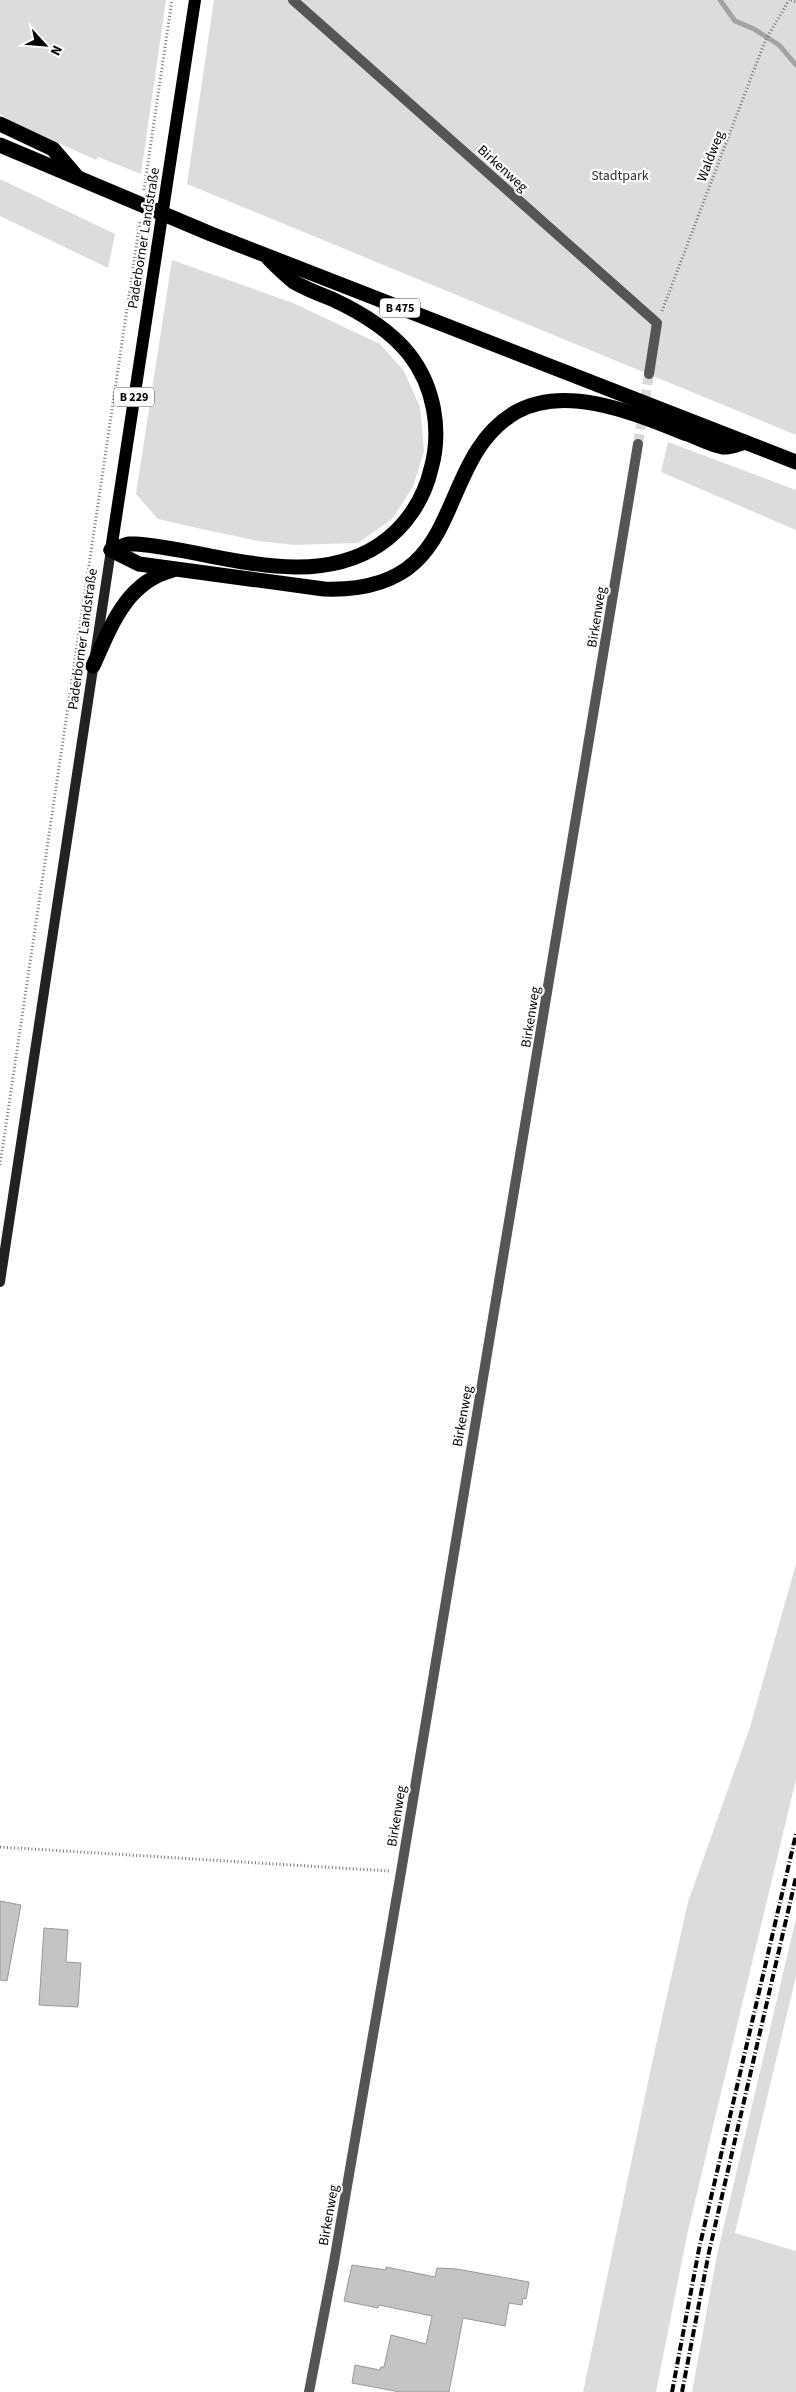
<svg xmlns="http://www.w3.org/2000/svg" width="796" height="2392" font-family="'Source Sans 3',sans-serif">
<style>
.green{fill:#dcdcdc}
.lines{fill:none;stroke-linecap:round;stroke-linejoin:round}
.stream{stroke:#a3a3a3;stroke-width:5}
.building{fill:#c4c4c4;stroke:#999}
.street-tunnel{stroke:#d9d9d9;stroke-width:10;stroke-dasharray:10 5;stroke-linecap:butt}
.path{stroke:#777;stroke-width:3;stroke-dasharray:1 2.5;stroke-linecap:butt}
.street{stroke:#555;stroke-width:10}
.secondary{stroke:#222;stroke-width:10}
.primary{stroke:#000;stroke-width:12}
.highway{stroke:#000;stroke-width:15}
.rail{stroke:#000;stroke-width:4;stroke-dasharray:8 2.5 1 2.5;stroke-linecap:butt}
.labels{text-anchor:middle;stroke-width:4.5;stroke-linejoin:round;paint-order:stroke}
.shield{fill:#fff;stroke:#4c4c4c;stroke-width:1}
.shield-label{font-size:12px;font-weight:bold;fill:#000}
.street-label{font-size:14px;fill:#000;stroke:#fff}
.park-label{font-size:14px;fill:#333;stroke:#fff}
</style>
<rect width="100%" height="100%" fill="#fff"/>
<!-- green -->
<g class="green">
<polygon points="0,0 166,0 141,174 98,157 96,160 14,123 0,114"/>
<polygon points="214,0 796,0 796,435 187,184"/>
<polygon points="0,179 115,234 108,268 0,216"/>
<polygon points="172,260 293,303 380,344 404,371 420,407 424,451 413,487 392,519 358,543 294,545 258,541 206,530 158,519 136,494"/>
<polygon points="668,442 796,490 796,530 661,472"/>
<polygon points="796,1564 796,1779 687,2235 656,2392 583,2392 652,2063 688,1902 750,1727"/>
<polygon points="796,1918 796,1976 735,2233 796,2251 796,2392 692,2392 717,2255"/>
</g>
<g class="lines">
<!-- stream -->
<polyline class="stream" points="720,0 735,21 754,29 779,45 796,65"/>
</g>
<!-- building -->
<g class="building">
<polygon points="0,1901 21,1905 7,1981 0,1980"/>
<polygon points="44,1928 68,1930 66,1962 81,1963 78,2007 39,2005"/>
<polygon points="352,2265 386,2270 386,2267 435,2277 437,2268 457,2269 529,2282 526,2299 523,2298 522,2305 509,2303 505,2326 463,2318 449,2392 400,2392 352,2383 355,2365 380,2370 381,2367 384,2367 391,2335 426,2344 432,2316 379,2305 378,2308 344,2301"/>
</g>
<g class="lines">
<!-- street-tunnel -->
<polyline class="street-tunnel" points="638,444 649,374"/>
<!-- path -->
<g class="path">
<polyline points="791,0 796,2"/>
<polyline points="144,190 172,0"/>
<polyline points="662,311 765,41 789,0"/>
<polyline points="0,1165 140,221"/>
<polyline points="0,1847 389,1871"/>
</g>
<!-- street -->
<g class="street">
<polyline points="293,0 657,323 649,374"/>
<polyline points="309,2392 334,2262 401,1872 638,444"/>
</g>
<!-- secondary -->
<polyline class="secondary" points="0,1282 111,550"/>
<!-- primary -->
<polyline class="primary" points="111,550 195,0"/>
<!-- highway -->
<g class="highway">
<polyline points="0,124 53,149 77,177"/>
<polyline points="0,145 211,234 796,462"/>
<path d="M111 550 139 564 324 589C472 594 430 463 516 412 567 383 638 415 687 434 699 438 711 445 723 447 729 448 738 444 745 442"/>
<path d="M111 550 128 544H136C214 550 308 592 379 545 406 527 424 499 431 469 442 430 434 386 409 354 389 329 360 312 332 299 319 294 306 289 294 282 285 275 277 267 269 259"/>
<path d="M93 666C111 626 126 582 173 570"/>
</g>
<!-- rail -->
<g class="rail">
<polyline points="672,2392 699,2249 796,1834"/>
<polyline points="682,2392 709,2252 796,1877"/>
</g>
</g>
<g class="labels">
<!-- shield labels -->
<g class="shield">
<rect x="380" y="298.5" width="40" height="19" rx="4"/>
<rect x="114" y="387.5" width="40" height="19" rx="4"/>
</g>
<g class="shield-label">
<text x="400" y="312">B 475</text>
<text x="134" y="401">B 229</text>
</g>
<!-- street labels -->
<g class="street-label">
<text transform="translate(710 156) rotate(-69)" y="5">Waldweg</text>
<text transform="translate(503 168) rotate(42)" y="5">Birkenweg</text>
<text transform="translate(143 238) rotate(-81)" y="5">Paderborner Landstraße</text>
<text transform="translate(596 617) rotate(-81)" y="5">Birkenweg</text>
<text transform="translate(82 639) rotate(-82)" y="5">Paderborner Landstraße</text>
<text transform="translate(530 1017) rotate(-81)" y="5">Birkenweg</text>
<text transform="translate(462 1416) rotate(-80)" y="5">Birkenweg</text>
<text transform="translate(396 1816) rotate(-81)" y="5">Birkenweg</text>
<text transform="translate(328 2215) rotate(-80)" y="5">Birkenweg</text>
</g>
<!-- park labels -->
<g class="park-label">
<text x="620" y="180">Stadtpark</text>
</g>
</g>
<!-- north arrow -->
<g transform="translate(45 45) rotate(116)" stroke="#ffffff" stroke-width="4" paint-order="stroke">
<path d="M0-4L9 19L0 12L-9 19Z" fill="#000000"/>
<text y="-8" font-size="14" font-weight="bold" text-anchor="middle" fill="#000000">N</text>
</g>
</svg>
